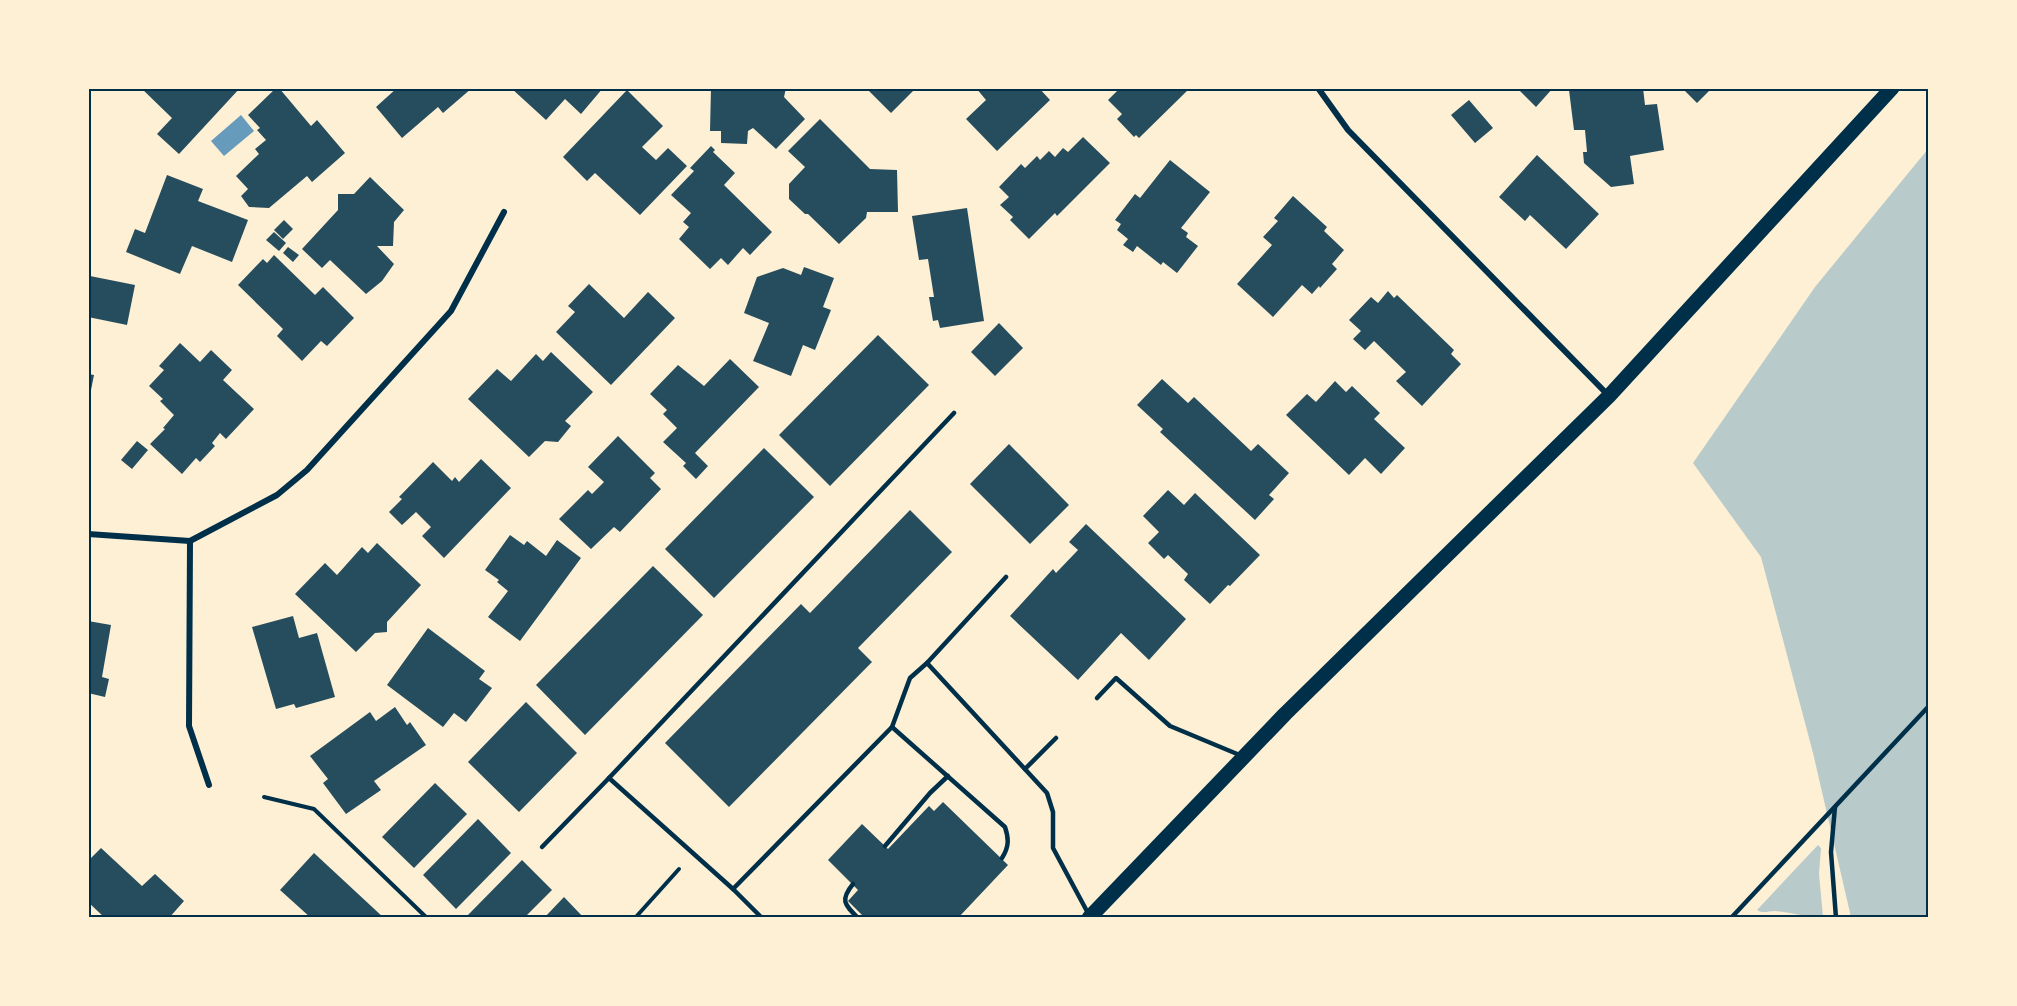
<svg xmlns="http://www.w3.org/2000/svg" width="2017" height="1006" font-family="Arial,sans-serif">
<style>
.green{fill:#b9caca}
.water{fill:#669bbc}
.building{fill:#264d5e}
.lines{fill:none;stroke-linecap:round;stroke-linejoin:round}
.path{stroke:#003049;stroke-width:4}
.service{stroke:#003049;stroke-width:4.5}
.minor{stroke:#003049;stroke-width:6}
.primary{stroke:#003049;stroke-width:15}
.neatline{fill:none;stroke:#003049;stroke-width:2}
</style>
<rect width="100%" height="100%" fill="#fdf0d5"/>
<!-- green -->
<g class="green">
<polygon points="1928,149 1928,917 1851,917 1813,753 1761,557 1693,463 1815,287"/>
<path d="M1818 845 1821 848 1819 874 1823 917C1807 918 1792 912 1775 911 1768 911 1763 914 1757 910Z"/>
</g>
<!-- water -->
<polygon class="water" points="241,115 254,131 224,156 211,141"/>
<!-- building -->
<g class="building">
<polygon points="141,88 240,88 179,154 157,134 172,118"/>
<polygon points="276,88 279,88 311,126 317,120 345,153 312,182 307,176 269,208 249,207 241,196 248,189 236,176 259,154 255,149 266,140 257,130 260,128 248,115"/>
<polygon points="397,88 472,88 443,113 438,107 402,138 376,107"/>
<polygon points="511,88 603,88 581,114 565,99 546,120"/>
<polygon points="711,88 786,88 784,97 805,119 776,149 753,128 748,131 747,144 721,143 721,131 710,131"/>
<polygon points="866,88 916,88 891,113"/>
<polygon points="976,88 1039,88 1050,100 997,151 966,119 986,100"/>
<polygon points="1120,88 1190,88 1139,138 1136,135 1134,137 1117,119 1122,114 1108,100"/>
<polygon points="1517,88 1553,88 1536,107"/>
<polygon points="1581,88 1643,88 1645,105 1657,104 1664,150 1630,156 1634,184 1611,187 1584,163 1583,152 1587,152 1585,130 1574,130 1569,90"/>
<polygon points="1682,88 1712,88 1697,103"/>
<polygon points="627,90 663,126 642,147 656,160 668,148 687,166 640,215 595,173 587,181 563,157"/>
<polygon points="1469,100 1493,128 1475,143 1451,115"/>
<polygon points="820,119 870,169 897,170 898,212 867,212 866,218 839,244 808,214 805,214 789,199 789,184 805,167 788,151"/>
<polygon points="1083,137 1110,163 1057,216 1055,213 1029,239 1010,220 1013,217 1000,205 1009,197 999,187 1021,164 1025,168 1037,156 1040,160 1049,151 1055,157 1063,148 1068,152"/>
<polygon points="711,146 715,150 713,152 735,173 724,185 772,232 750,255 743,248 728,265 721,258 710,269 679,239 689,227 683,222 691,213 671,195 694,171 690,168"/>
<polygon points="1537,155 1599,214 1566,249 1530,215 1525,221 1499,197"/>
<polygon points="1170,160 1210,192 1181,228 1188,233 1186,237 1198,246 1177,273 1163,262 1161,265 1137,246 1133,252 1123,245 1128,239 1117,230 1121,224 1115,220 1135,194 1140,198"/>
<polygon points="167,175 203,189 198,201 248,220 232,262 192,246 180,274 126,252 135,229 145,233"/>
<polygon points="370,177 404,210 394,222 393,246 377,246 394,264 382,281 366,294 330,260 322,268 302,249 338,210 338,194 354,194"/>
<polygon points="1293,196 1327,227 1324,231 1344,250 1332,264 1337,269 1320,288 1319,286 1312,294 1302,285 1273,317 1237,284 1272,245 1263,237 1278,221 1274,218"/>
<polygon points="967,208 984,321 940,328 938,320 933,321 929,297 934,297 928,259 919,260 912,216"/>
<polygon points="284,220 293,229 283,239 274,230"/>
<polygon points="274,232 286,243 279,251 266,240"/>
<polygon points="288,247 299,255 293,262 283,253"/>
<polygon points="274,255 315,295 323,287 354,318 327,346 321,341 302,361 277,336 283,329 238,285 263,259 267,263"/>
<polygon points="804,267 834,278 823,307 831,310 815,350 803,345 791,376 753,361 769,323 744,313 757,277 783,268 801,275"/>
<polygon points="90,276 135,285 127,325 88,317"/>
<polygon points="589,284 624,318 648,292 675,318 611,385 556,332 575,312 568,306"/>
<polygon points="1388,291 1394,298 1397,295 1454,350 1451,354 1461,364 1422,406 1396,381 1406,372 1374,341 1365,350 1353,339 1361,331 1349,320 1371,297 1378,303"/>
<polygon points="999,323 1023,348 995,376 971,352"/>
<polygon points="878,335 929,385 830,486 779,435"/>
<polygon points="180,343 200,362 211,350 232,370 223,380 254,409 226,439 220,433 212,443 215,446 200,462 196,458 182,474 150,444 165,429 163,428 174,415 160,401 163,399 149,386 164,370 159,366"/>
<polygon points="551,352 593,392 565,421 571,426 558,442 545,441 529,457 468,399 497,369 511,381 536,354 543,361"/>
<polygon points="730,359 759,387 695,453 708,466 696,479 683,466 686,463 663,442 677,428 663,414 667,410 650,394 678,365 704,386"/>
<polygon points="88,374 94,375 90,395 88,395"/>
<polygon points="1162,379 1188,403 1194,397 1251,451 1258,444 1289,473 1269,495 1274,499 1255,520 1160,432 1163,429 1137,405"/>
<polygon points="1335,381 1346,392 1352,386 1380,413 1374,419 1405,448 1381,474 1365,458 1349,475 1286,415 1307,394 1316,402"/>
<polygon points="618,436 655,473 650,478 661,489 620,532 614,527 591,549 559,519 588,490 592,494 604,482 588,467"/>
<polygon points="137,441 148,450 132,469 121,460"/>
<polygon points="1009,444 1069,505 1030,544 970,484"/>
<polygon points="764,448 814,497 714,598 665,549"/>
<polygon points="481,459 511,488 444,558 422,536 431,527 416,512 402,525 389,512 402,499 399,497 433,462 452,481 455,477 459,482"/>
<polygon points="1168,490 1184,505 1195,493 1260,555 1230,586 1228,585 1210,604 1184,580 1188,574 1168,555 1164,559 1148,543 1159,532 1143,516"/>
<polygon points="910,510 952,552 858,648 872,662 729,807 665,743 801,604 810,613"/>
<polygon points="1086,524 1186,619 1149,660 1121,633 1078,680 1010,616 1053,569 1056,573 1078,550 1069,542"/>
<polygon points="510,535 524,545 527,541 546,556 557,540 581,558 520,641 488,617 508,591 497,582 499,580 485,570"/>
<polygon points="377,543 421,585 387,622 387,632 375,633 356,652 295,594 325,563 337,575 362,547 368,553"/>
<polygon points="653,566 703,615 585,735 536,685"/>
<polygon points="293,616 299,638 317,633 335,697 296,708 294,704 276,709 252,627"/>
<polygon points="88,621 111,625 102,677 109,679 105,697 88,693"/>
<polygon points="428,628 485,671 479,679 492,688 466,722 454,713 443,727 387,685"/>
<polygon points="526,702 577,753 519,812 468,762"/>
<polygon points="395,707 407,725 410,722 426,745 374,781 381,790 346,814 323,783 328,779 310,756 370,712 376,721"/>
<polygon points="435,783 467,814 414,868 382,837"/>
<polygon points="943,802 1008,865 958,918 865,918 848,901 858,890 828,860 862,824 888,849 929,806 934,811"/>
<polygon points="478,819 511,853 456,909 423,875"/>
<polygon points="101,848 142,886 155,874 184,901 169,918 105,918 88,902 88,861"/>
<polygon points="314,853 384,918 311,918 280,890"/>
<polygon points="522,860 552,890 524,918 468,918 467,916"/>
<polygon points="564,897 584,918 544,918"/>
</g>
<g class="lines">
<!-- path -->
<g class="path">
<polyline points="264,797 314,809 427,918"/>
<polyline points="635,918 679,869"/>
</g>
<!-- service -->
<g class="service">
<polyline points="927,663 1047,793 1053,812 1053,848 1089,915"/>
<polyline points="1097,698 1116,678 1170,726 1242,756"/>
<path d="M892 727 1005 827C1009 839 1009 847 1002 858"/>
<polyline points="1025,769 1056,738"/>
<polyline points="1835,807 1831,852 1836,918"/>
<polyline points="885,846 930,793 948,776"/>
<polyline points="542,847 609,778"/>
<path d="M853 884C840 900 844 904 858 918"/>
<polyline points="733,889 609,778 954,413"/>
<polyline points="762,918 733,889 892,727 910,678 927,663 1006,577"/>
<polyline points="1731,918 1928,707"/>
</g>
<!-- minor -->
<g class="minor">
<polyline points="1318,88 1348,130 1608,395"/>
<polyline points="88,534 190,541 277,495 307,470 451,311 504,212"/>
<polyline points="190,541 189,726 209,785"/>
</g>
<!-- primary -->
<polyline class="primary" points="1089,918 1285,714 1609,396 1892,88"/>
</g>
<!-- border -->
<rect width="2017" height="1006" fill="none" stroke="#fdf0d5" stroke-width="180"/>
<rect x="90" y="90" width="1837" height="826" class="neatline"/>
</svg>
